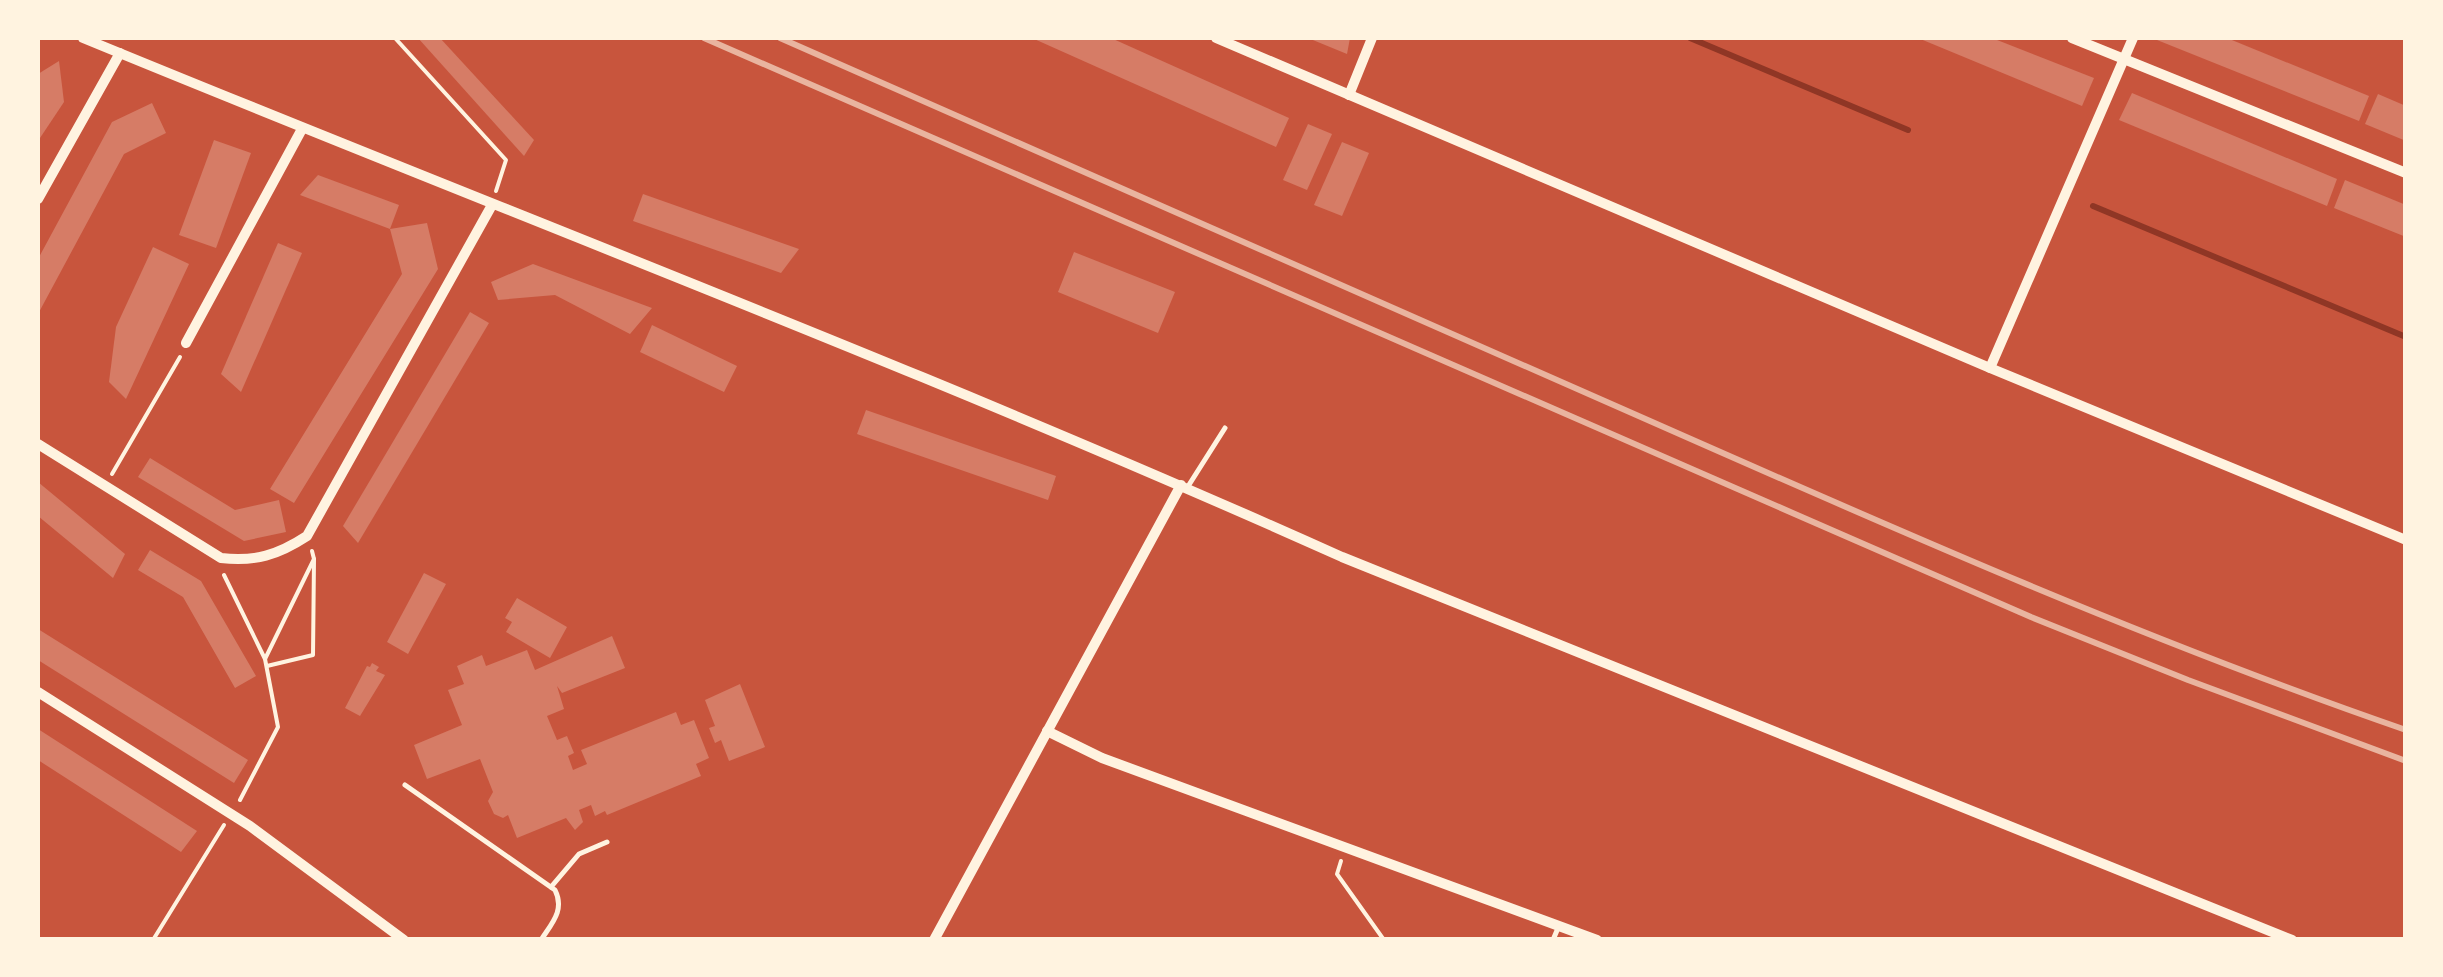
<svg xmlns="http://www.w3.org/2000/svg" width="2443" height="977" font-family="'Noto Sans',sans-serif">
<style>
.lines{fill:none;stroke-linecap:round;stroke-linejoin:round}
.stream{stroke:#8f3625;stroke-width:6}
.building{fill:#d67c66}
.path{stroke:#fff3e0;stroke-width:4}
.service{stroke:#fff3e0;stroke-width:5}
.minor{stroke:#fff3e0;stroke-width:10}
.rail{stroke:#e9b49f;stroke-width:6}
</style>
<rect width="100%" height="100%" fill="#c8553d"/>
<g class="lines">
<!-- stream -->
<g class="stream">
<polyline points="1690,38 1908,130"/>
<polyline points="2093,206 2406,337"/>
</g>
</g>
<!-- building -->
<g class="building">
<polygon points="418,38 440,38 534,140 524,156"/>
<polygon points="1032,38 1111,38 1289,118 1276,147"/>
<polygon points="1308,38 1350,38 1347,54"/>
<polygon points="1918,38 1992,38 2094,78 2082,106"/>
<polygon points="2152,38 2227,38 2369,96 2359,121"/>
<polygon points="59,61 64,102 38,141 38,74"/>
<polygon points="2132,93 2337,179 2327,206 2119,120"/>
<polygon points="2378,94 2406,106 2406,141 2365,124"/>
<polygon points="152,103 166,133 124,154 38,314 38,259 112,122"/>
<polygon points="1308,124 1332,134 1307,190 1283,180"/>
<polygon points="214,140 251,153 216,248 179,235"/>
<polygon points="1342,142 1369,153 1342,216 1314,205"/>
<polygon points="318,175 399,205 390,229 300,195"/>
<polygon points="2345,180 2406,205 2406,237 2334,208"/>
<polygon points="643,194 799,249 781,273 633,221"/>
<polygon points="427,223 438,269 294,503 270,489 402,274 390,229"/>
<polygon points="278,243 302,253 241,392 221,374"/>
<polygon points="153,247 189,264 126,399 109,382 116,327"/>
<polygon points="1074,252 1175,292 1158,333 1058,292"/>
<polygon points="533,264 652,308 630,334 555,295 498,300 491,282"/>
<polygon points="470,312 489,323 358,543 343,526"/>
<polygon points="652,325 737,366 724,392 640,352"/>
<polygon points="866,410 1056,476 1048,500 857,434"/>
<polygon points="150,458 235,510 279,500 286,532 244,541 138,477"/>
<polygon points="38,482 125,554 113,578 38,516"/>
<polygon points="150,550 201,581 256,676 235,688 183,597 138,570"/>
<polygon points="424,573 446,584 408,654 387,642"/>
<polygon points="517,598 567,627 550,658 506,632 512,622 505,618"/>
<polygon points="38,629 248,760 234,783 38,660"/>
<polygon points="612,636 625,668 562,693 557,686 564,709 547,716 557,740 567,736 574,753 568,756 573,770 587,764 581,750 676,712 681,725 694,720 709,758 696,764 701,776 607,815 605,811 595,816 591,805 579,810 583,822 575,830 566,818 517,838 508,815 503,818 494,814 488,801 493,792 480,759 427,779 414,745 462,725 448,690 464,684 457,666 482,655 486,666 527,650 535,670"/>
<polygon points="372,663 379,667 376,671 385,675 360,716 345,708 367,666 370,667"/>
<polygon points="740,684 765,747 729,761 721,740 715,743 709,728 715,726 705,700"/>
<polygon points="38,729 197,831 181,852 38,760"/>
</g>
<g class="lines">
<!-- path -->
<g class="path">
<polyline points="395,38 506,160 496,191"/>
<polyline points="112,474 180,357"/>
<polyline points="224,575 265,659 278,727 240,800"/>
<polyline points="265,659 314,559 312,551"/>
<polyline points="267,666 313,655 314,559"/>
<polyline points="1341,861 1337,874 1384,940"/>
<polyline points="153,940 224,825"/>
</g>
<!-- service -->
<g class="service">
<polyline points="1187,488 1225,428"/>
<path d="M405 785 555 890C565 910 552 923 541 940"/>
<polyline points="551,887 579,854 607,842"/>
<polyline points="1553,940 1558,928"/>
</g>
<!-- minor -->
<g class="minor">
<path d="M83 38C503 211 928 371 1342 557L2292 940"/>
<polyline points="1216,38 1990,368 2406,540"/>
<polyline points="2072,38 2406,173"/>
<polyline points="1349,95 1372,38"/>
<polyline points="38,199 120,53"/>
<polyline points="186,343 302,129"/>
<polyline points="1990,368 2133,38"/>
<path d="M38 444 221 558C255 562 278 555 307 536L492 205"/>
<polyline points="38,692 250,826 404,940"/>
<polyline points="1047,731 1102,758 1597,940"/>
<polyline points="934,940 1181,485"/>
</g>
<!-- rail -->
<g class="rail">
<polyline points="704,38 2031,617 2188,680 2406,761"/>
<path d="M780 38C1070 166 1360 293 1650 421 1899 531 2148 641 2406 730"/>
</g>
</g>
<!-- border -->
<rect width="2443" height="977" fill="none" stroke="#fff3e0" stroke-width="80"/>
</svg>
